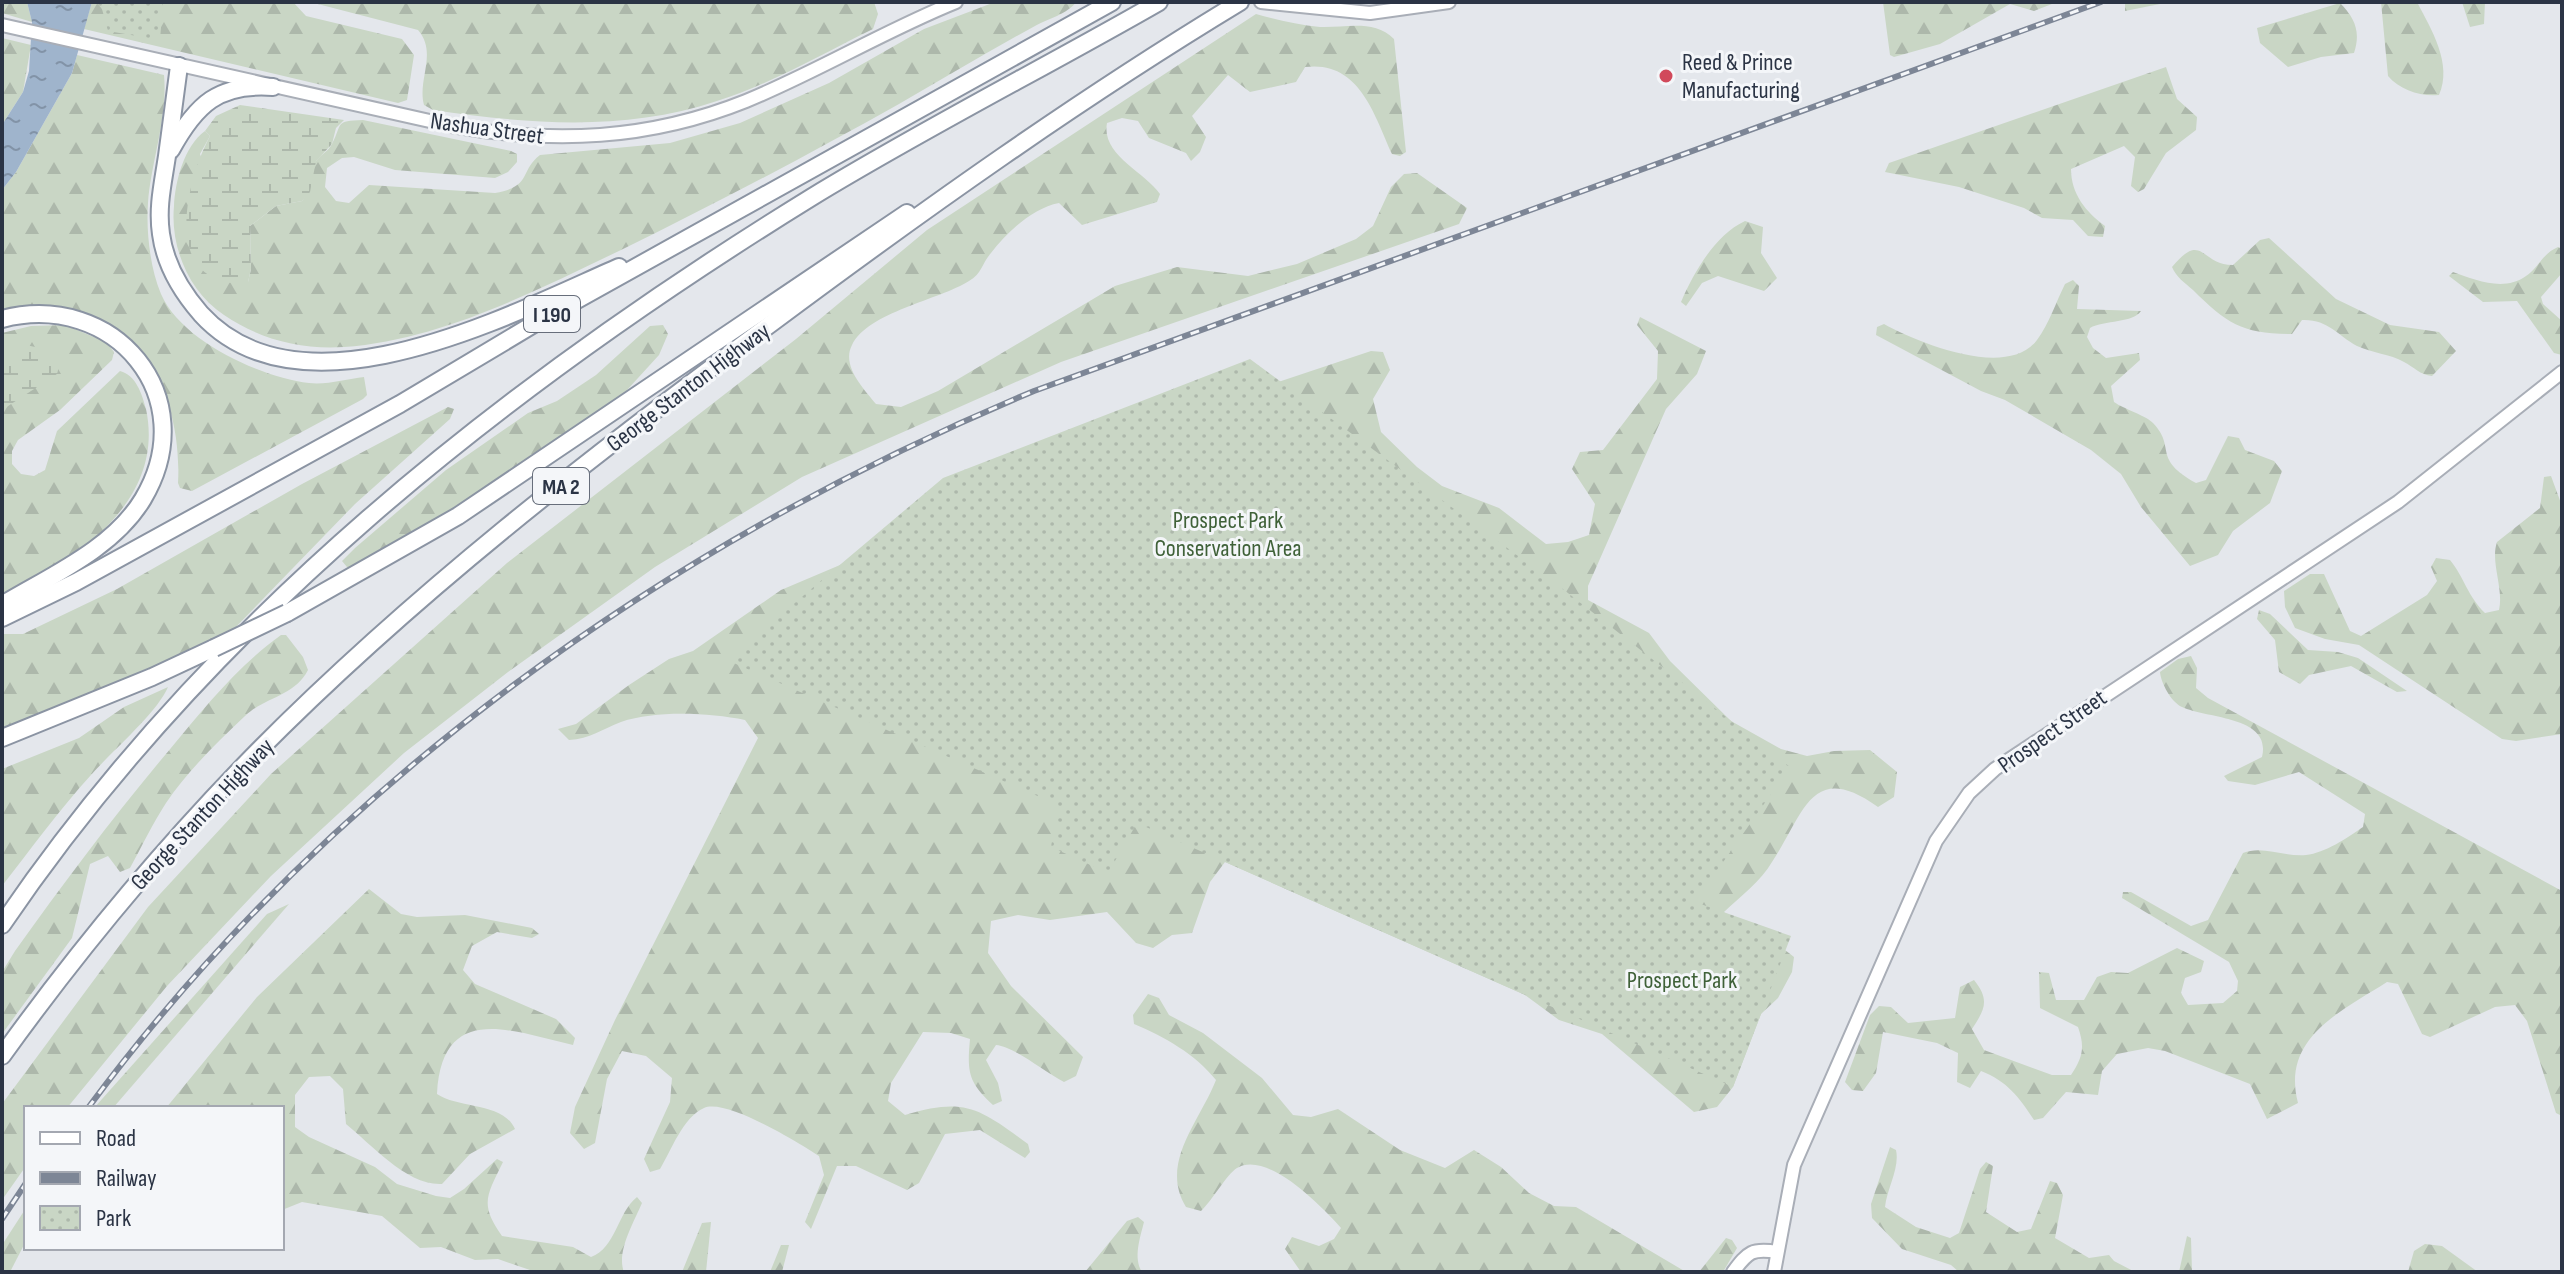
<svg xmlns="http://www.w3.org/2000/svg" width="2564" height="1274" font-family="'Sofia Sans Condensed',sans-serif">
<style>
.forest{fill:url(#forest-firs)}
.wetland{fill:url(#wetland-marsh)}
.park{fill:url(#park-dots)}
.water{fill:url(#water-ripples)}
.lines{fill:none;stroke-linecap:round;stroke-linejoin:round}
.secondary-casing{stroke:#a9aeb7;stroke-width:16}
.highway-casing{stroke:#8b94a3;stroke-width:20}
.secondary{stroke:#fff;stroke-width:12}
.highway{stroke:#fff;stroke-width:16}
.rail-casing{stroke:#7d8696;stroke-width:6}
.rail{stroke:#f4f6f9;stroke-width:3;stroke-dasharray:9;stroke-linecap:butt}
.highway-bridge-casing{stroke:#8b94a3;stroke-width:20;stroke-linecap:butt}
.highway-bridge{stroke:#fff;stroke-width:16}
.poi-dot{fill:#d1495b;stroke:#f4f6f9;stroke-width:3}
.labels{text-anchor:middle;stroke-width:6;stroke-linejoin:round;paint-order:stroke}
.shield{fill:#f4f6f9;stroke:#676e7b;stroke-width:2}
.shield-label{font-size:22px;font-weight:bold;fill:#2b3445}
.poi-label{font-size:24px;fill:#2b3445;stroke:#f4f6f9;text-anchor:start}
.street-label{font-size:24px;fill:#2b3445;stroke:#f4f6f9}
.park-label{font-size:24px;fill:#3f6138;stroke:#f4f6f9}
</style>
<defs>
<pattern id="forest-firs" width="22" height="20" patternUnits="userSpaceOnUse" patternTransform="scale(2)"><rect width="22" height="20" fill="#c9d6c5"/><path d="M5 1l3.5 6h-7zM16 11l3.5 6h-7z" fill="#adb8ab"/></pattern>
<pattern id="wetland-marsh" width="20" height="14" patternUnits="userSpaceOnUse" patternTransform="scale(2)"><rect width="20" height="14" fill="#c9d6c5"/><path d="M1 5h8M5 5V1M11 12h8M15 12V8" fill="none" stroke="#adb8ab"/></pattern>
<pattern id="park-dots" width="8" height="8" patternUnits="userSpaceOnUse" patternTransform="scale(2)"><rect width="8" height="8" fill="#c9d6c5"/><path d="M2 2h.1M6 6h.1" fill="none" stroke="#adb8ab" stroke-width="1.8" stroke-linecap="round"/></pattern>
<pattern id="water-ripples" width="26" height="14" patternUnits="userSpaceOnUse" patternTransform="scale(2)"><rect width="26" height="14" fill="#9fb4cc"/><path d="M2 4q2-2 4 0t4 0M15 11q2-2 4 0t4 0" fill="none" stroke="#8293a7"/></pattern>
</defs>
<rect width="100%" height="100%" fill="#e4e7ec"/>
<!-- forest -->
<g class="forest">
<polygon points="2,2 27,2 32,22 2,13"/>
<polygon points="92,2 293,2 306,16 402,39 414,55 407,100 398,103 84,29"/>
<path d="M310 2H874L878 14 873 29C822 54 771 84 717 101 624 132 528 124 433 110L424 105C417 80 438 53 418 30Z"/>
<path d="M995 2H1076C1068 14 1047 19 1035 26 989 51 944 78 899 104 808 155 715 204 621 250 535 291 441 340 344 347 301 350 259 339 224 315 189 292 170 247 174 206 175 182 184 146 205 131L210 136 200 154 248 282 251 269 250 226 276 206 302 201C312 189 308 178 314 164 318 156 328 152 332 144 343 123 334 121 363 120L511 151 517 154V162L508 172 495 178 395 170 354 157 342 158 327 168 325 187 336 201 349 203 369 185 495 193C533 186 519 171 540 155L670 143 740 123 829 83 924 29Z"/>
<polygon points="1883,2 2057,2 2034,11 2010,4 1940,44 1894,57 1890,55"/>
<polygon points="2125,2 2170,2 2125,11"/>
<path d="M2381 2H2417C2431 29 2453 64 2439 95 2421 97 2400 90 2388 76Z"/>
<polygon points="2462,2 2485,2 2484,24 2470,27"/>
<path d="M2340 3C2355 18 2361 32 2354 53L2321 57 2288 67 2260 43 2257 28Z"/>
<path d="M1256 14C1277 20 1298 25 1320 27 1346 28 1374 19 1394 39L1406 152 1400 156 1392 154C1374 114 1359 60 1305 67L1296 82 1250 92 1228 75 1192 116 1206 137 1200 152 1191 161 1186 153 1149 138 1138 121 1122 118 1107 123C1101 155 1144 171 1160 194L1157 202 1082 225 1059 203C1033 208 1008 231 991 253 982 263 982 274 969 281 939 300 868 312 852 345 841 366 864 389 876 404L901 407 938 391 1115 286 1177 267 1248 276 1297 264 1356 239 1373 226 1391 187 1404 174 1417 173 1467 208 1459 224 1061 362 802 477 655 567 508 672 404 753 271 876 167 986 67 1108H26V1166L2 1200V1104L148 907 271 774 507 563 796 339 927 230Z"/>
<polygon points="2,38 31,45 23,92 2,125"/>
<path d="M77 55 164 75C168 117 151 162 148 203 146 231 150 268 161 294 182 342 261 377 309 383 327 385 347 379 364 377L367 395 363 399 192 491 180 488 178 483C184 376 118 284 2 314V190L16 172 72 73Z"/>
<path d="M2166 67 2177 99 2197 117 2196 130 2166 153 2144 189 2138 192 2131 186 2135 157 2124 146 2071 169C2071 194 2086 212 2105 226L2103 237 2088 236 2073 220 2042 218 2024 208 1959 187 1885 172 1889 163Z"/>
<path d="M1745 221 1763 227 1761 253 1777 278 1764 291 1718 276 1702 283 1686 306 1681 302C1694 272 1715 235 1745 221Z"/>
<path d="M2269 238 2336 299 2390 325 2439 332 2456 351 2432 376C2420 375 2414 367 2404 362 2390 354 2372 353 2357 346 2337 335 2328 319 2302 320L2292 334C2243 334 2227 324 2193 290 2185 283 2176 277 2172 267 2203 230 2200 265 2233 265L2260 240Z"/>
<path d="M2558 247 2562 249V273L2541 297 2543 304 2562 321V355L2554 353 2517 301 2483 302 2449 276 2453 272C2475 280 2504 292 2526 276 2539 267 2542 254 2558 247Z"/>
<path d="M2073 280 2079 286 2077 309 2141 311C2134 323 2104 320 2090 328L2087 337 2093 348 2106 358 2139 353 2140 360 2111 386 2114 402C2124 409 2147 416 2153 423 2177 448 2151 458 2196 483L2206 480 2228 436 2239 438 2245 450 2274 461 2282 471 2270 503 2233 531 2218 555 2190 566 2141 507 2121 474 2091 450 2005 400 1981 391 1876 335 1877 327 1884 324C1917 342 2007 380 2037 340 2049 324 2056 302 2065 284Z"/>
<path d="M1640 317 1706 351 1697 374 1666 409 1588 586V600L1649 633 1670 661 1731 721 1781 749 1807 756 1834 751 1870 750 1897 772 1894 797 1878 807C1811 759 1804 814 1772 862 1761 881 1740 897 1724 912 1743 934 1773 938 1794 957L1792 972 1778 998 1761 1014 1733 1087 1717 1107 1694 1112 1602 1034 1559 1020 1525 995 1225 862 1210 882 1192 933 1172 935 1153 948 1136 943 1107 912 1050 920 1018 915 991 921 988 953 1011 986 1083 1057 1076 1076 1064 1082C1044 1072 1015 1047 996 1045L986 1060 998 1083 1002 1101 993 1105C968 1082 967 1072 970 1039L951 1033 923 1032 891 1083 888 1101 905 1115C965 1097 979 1108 1028 1144L1030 1152 1025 1158 980 1130 945 1134 919 1183 907 1190 856 1166H837L811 1229 805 1222 824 1175 819 1156C799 1143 726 1098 704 1108 683 1117 671 1151 660 1169L650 1172 644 1159 670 1102 672 1078 646 1056 622 1051 607 1079 595 1143 584 1149 570 1133 575 1107 615 1020 758 738 745 720C709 713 657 710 621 722 602 729 590 739 569 740L558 729 576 724 629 685 669 659 693 651 781 590 1251 391 1371 351 1383 352 1390 370 1373 399 1381 432 1417 467 1442 486 1499 508 1546 544 1568 542 1589 535 1595 504 1572 469 1580 452 1603 450 1657 379 1658 351 1637 325Z"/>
<path d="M65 325 106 342 114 352 112 360 60 410 18 440 12 451V464L21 474 34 476 45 470 57 431 120 371C136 375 142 394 146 409 166 503 74 560 2 599V333L31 326Z"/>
<polygon points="663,325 668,334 659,355 617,401 495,486 353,569 347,567 342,561 355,548 446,470 528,413 557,401 596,375 650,326"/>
<polygon points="448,407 454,409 450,419 355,504 232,631 86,698 2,729 2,634 23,634 117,589 302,484"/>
<path d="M2551 476 2562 506V734L2516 741 2502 739 2359 645 2325 639 2295 628 2285 607 2284 591 2310 574H2324L2350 631 2361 636 2427 595 2437 581 2431 567 2436 558 2450 560C2464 577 2468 597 2485 613L2499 610C2504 588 2490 562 2497 542L2540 508 2544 477Z"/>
<polygon points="2259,610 2270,614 2308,650 2338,652 2358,658 2407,691 2397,692 2351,666 2309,675 2300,684 2279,672 2275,640 2257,619"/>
<path d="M281 635H286L303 657 308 670C295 696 265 697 245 716 218 741 187 772 166 803 153 823 142 846 130 868L120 872 108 856 90 864 72 938 2 1034V972L15 951C65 881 116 813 171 748 205 707 238 666 281 635Z"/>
<path d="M2191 656 2197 668 2196 688 2208 698 2562 891V1116L2556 1113 2527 1021 2515 1005 2495 1007 2430 1037 2422 1034 2398 984 2387 982C2340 1012 2281 1038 2298 1103L2267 1119 2250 1084 2165 1051 2148 1048 2117 1054 2102 1071 2098 1095 2066 1092 2043 1118 2034 1120C2019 1097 2007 1081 1981 1071L1970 1088 1957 1082 1958 1053 1937 1043 1883 1032 1876 1073 1863 1091 1852 1090 1845 1082 1870 1015 1879 1006 1891 1007 1908 1023 1955 1018 1960 987 1974 980C1990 1000 1985 1009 1972 1029L1984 1050 2052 1075H2071C2083 1057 2085 1047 2078 1027L2040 1008 2039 972 2049 973 2056 1000H2084L2097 977 2111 972 2128 973 2177 948 2204 961 2201 972 2185 978 2181 993 2188 1005 2223 1003 2237 991 2238 981 2229 962 2122 898 2123 892H2131L2191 926 2208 920 2243 853C2262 845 2284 857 2306 855 2325 853 2347 838 2363 827L2365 814 2299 772 2255 785 2228 781 2224 776 2262 757C2272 716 2208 719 2182 707 2171 702 2161 683 2160 672L2178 659Z"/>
<path d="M168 687C157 713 112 751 91 775 59 810 31 849 2 886V769L79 738 124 707Z"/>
<path d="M369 889 401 914 417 917 465 915 532 928 539 934 532 938 497 932 472 946 463 970 475 984 556 1019 575 1038 573 1045C514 1032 442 1000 437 1094 459 1109 503 1102 515 1129L470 1154 442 1184C407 1186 371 1144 346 1124L343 1089 330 1076 309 1077 295 1095V1127L309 1137 375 1167 397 1184 436 1196 450 1198 464 1189 497 1159 503 1162C487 1195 479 1204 502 1236L573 1247 591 1257C616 1248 617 1213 637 1197L642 1203C634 1222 616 1252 624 1272L530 1270 498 1259 475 1260 441 1247 420 1248 382 1216 302 1202 282 1210V1108H166L257 997Z"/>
<polygon points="289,904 113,1108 94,1108 267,914"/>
<path d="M1148 994 1159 998 1169 1015 1203 1033 1262 1078 1293 1115 1311 1117 1338 1109 1400 1150 1445 1168 1474 1150 1501 1167 1529 1193 1554 1206 1576 1207 1686 1272H1301L1285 1249 1292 1237 1319 1246 1334 1239 1341 1228C1323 1208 1268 1150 1237 1168 1227 1174 1212 1201 1201 1211L1186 1207C1159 1163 1200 1121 1216 1080 1195 1054 1165 1037 1134 1024L1133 1015Z"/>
<path d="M1890 1147 1896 1150C1900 1168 1887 1188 1885 1207L1916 1227 1950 1238 1959 1233 1980 1169 1986 1162 1993 1166 1986 1212 2017 1232 2031 1229 2050 1181 2057 1183 2063 1195 2055 1238 2089 1258 2109 1255 2114 1261 2135 1272H1959L1951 1265 1902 1249 1872 1218 1871 1204Z"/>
<polygon points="26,1208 26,1241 10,1272 2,1272 2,1245"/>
<path d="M1138 1217 1144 1222C1140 1238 1133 1258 1142 1272H1085L1127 1221Z"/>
<polygon points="711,1222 706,1272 682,1272 702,1223"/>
<polygon points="2187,1236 2191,1238 2192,1272 2179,1272"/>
<polygon points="1726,1238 1732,1240 1737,1248 1723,1272 1699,1272"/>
<polygon points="2425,1244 2442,1246 2478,1272 2408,1272 2414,1251"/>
<polygon points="781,1245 789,1245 782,1272 770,1272"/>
</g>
<!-- wetland -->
<g class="wetland">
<path d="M240 105 344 120 336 128 332 144 316 161 310 192 302 201 276 206 250 226 251 269 248 282C235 285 230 283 217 279 165 260 191 171 210 136L205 131 216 116Z"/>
<polygon points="26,345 49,350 61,359 57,374 2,410 2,352"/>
</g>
<!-- park -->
<g class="park">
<polygon points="96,2 163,2 160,40 108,31 102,9"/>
<polygon points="1250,359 1559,586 1790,767 1695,902 1791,936 1733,1087 1137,823 1108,873 1051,847 1058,805 727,660 943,478"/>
</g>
<!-- water -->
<polygon class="water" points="27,2 92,2 72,73 16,172 2,190 2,125 23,92 29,71 32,22"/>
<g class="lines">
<defs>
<g id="secondary">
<polyline points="1261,2 1370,13 1449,2"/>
<path d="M2 25 452 126C553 144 649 140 746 101 817 72 884 31 956 2"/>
<path d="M1733 1272C1748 1252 1752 1248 1777 1252"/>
<polyline points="1774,1272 1794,1165 1936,841 1969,793 1995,769 2398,502 2562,372"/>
</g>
<g id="highway">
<path d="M179 66C175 96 171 126 167 156 163 183 157 207 161 234 165 264 181 291 201 314 302 425 511 314 619 267"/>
<path d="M171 150C196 104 219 83 273 87"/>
<path d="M2 319C114 290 204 397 143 499 113 549 50 576 2 605"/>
<polyline points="287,613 458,516 907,213"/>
<polyline points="2,618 76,582 400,404 539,321 1112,2"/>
<polyline points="2,738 152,677 214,648"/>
<path d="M2 925C208 621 502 388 812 197 925 128 1044 68 1159 2"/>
<path d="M2 1056C79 949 163 848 255 754 412 595 593 455 773 322 925 209 1078 100 1240 2"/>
</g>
</defs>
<!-- secondary casing -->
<use href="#secondary" class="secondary-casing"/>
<!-- highway casing -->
<use href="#highway" class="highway-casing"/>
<!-- secondary -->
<use href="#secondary" class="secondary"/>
<!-- highway -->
<use href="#highway" class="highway"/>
<defs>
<g id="rail">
<path d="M88 1108C328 784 665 545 1034 391L2101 2"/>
<polyline points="2,1219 26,1183"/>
</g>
</defs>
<!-- rail casing -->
<use href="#rail" class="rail-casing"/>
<!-- rail -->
<use href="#rail" class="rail"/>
<defs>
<polyline id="highway-bridge" points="214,648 287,613"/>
</defs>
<!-- highway-bridge casing -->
<use href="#highway-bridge" class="highway-bridge-casing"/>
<!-- highway-bridge -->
<use href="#highway-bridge" class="highway-bridge"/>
</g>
<!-- markers -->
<circle class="poi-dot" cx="1666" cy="76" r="8"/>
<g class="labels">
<!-- shield labels -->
<g class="shield">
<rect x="524" y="296" width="56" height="36" rx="6"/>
<rect x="533" y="468" width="56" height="36" rx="6"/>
</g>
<g class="shield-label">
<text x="552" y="322">I 190</text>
<text x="561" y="494">MA 2</text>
</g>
<!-- poi labels -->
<g class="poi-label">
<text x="1682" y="70">Reed &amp; Prince<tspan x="1682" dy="28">Manufacturing</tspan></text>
</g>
<!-- street labels -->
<g class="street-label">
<text transform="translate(487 128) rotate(8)" y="8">Nashua Street</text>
<text transform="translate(688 387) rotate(-37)" y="8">George Stanton Highway</text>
<text transform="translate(2052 731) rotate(-35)" y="8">Prospect Street</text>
<text transform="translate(202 814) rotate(-47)" y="8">George Stanton Highway</text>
</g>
<!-- park labels -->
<g class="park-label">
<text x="1228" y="528">Prospect Park<tspan x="1228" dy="28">Conservation Area</tspan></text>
<text x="1682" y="988">Prospect Park</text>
</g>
</g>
<!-- border -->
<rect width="2564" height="1274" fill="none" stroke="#2b3445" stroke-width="8"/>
<!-- legend -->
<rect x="24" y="1106" width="260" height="144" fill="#f4f6f9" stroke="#a4a8b1" stroke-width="2"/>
<rect x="40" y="1132" width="40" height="12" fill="#ffffff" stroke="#a4a8b1" stroke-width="2"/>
<text x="96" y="1146" font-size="24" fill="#2b3445">Road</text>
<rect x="40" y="1172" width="40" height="12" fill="#7d8696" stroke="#a4a8b1" stroke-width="2"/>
<text x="96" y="1186" font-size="24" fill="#2b3445">Railway</text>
<rect x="40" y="1206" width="40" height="24" fill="url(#park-dots)" stroke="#a4a8b1" stroke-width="2"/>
<text x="96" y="1226" font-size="24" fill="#2b3445">Park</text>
</svg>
